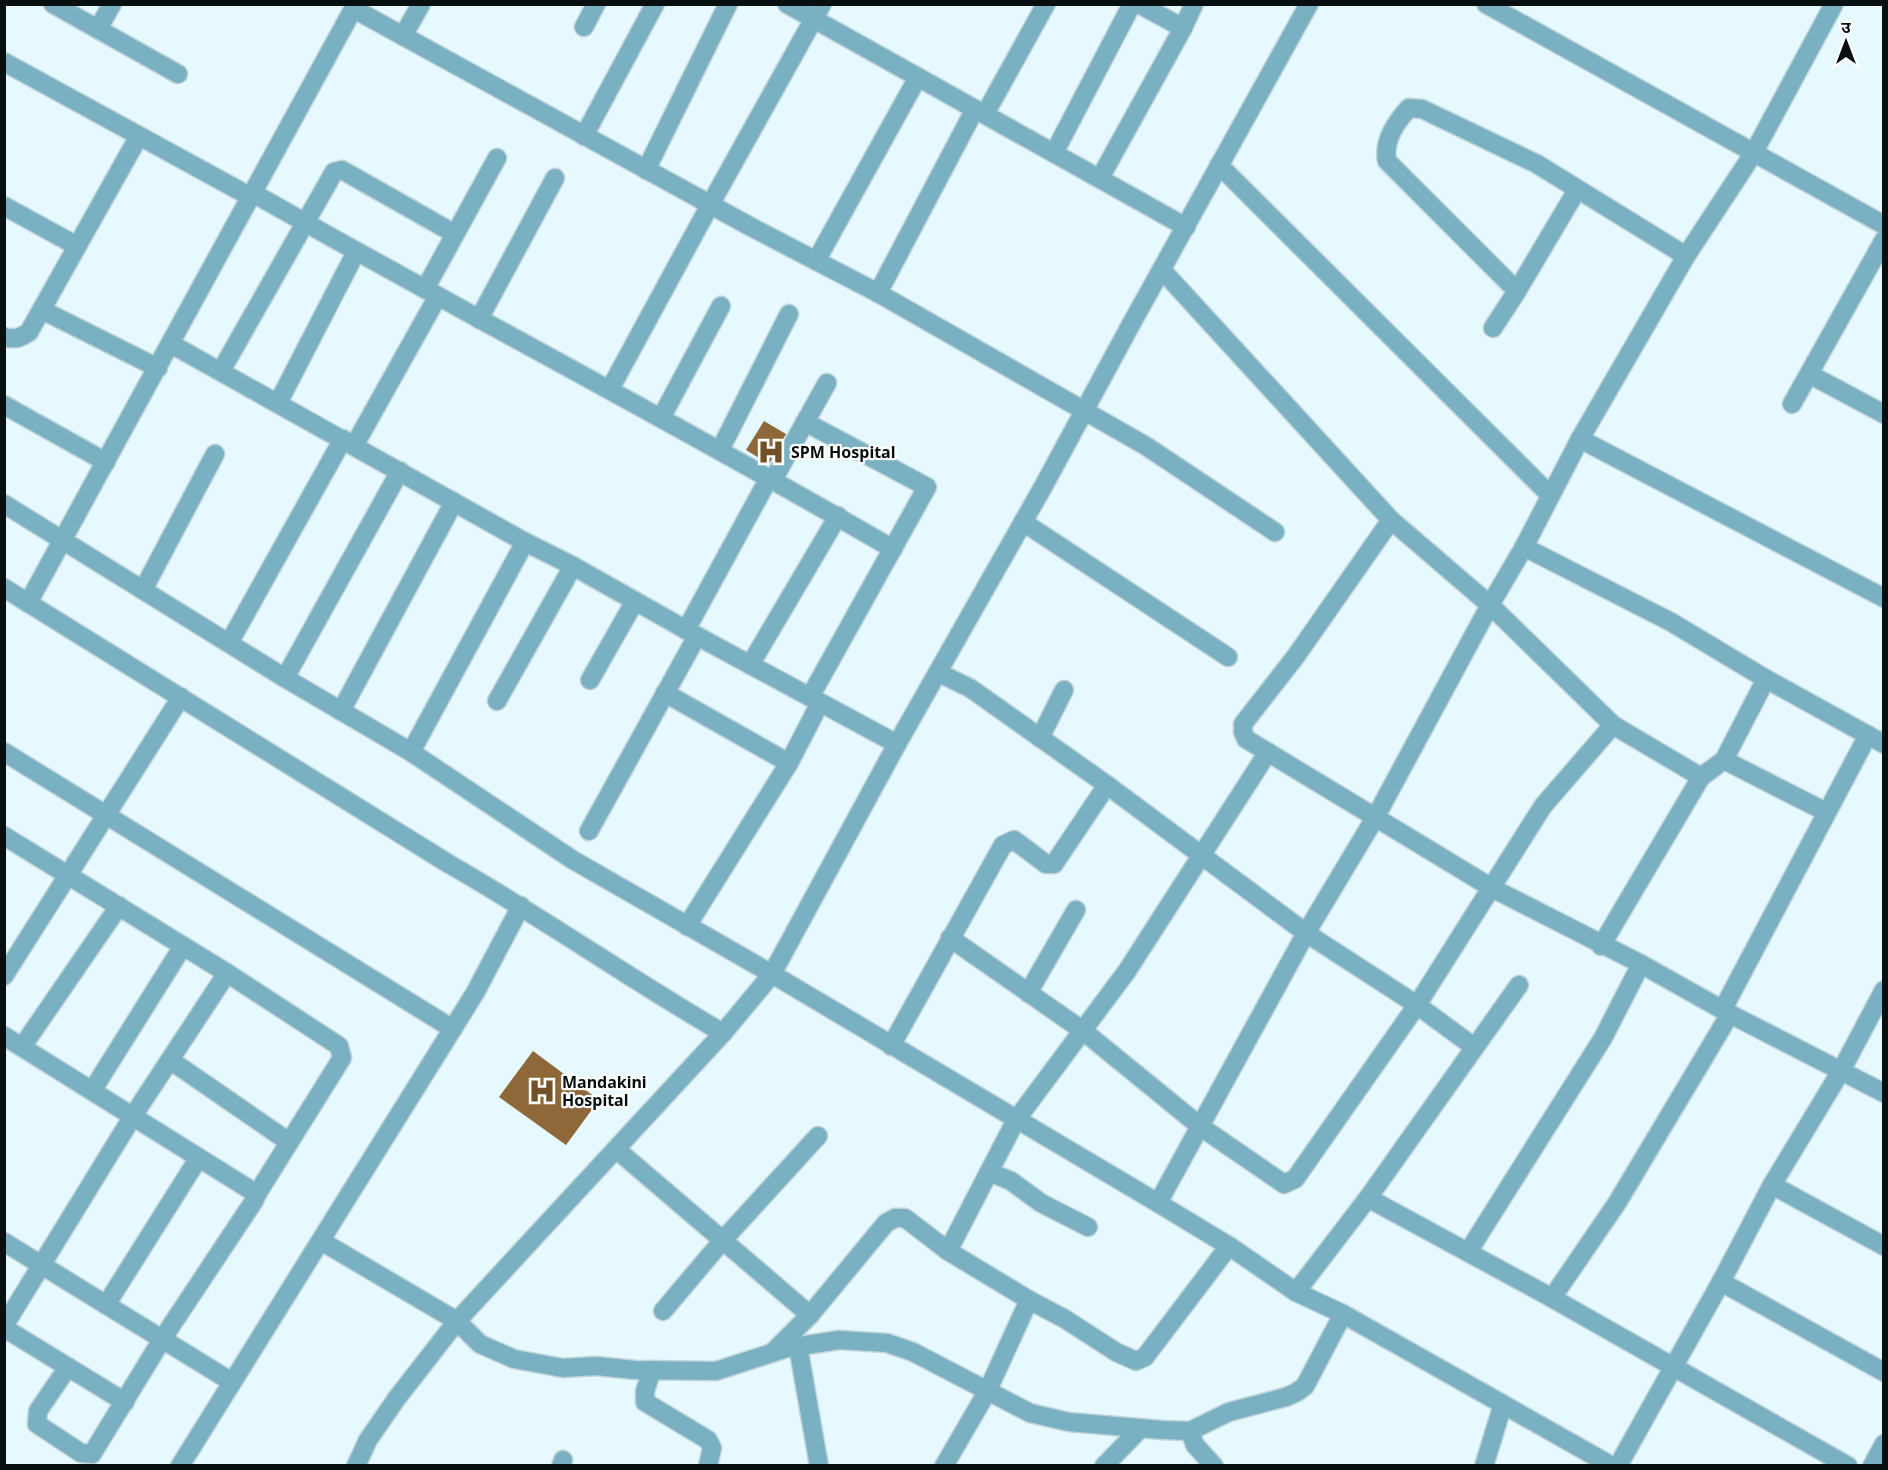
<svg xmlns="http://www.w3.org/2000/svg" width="1888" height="1470" font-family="'Noto Sans','Noto Sans Devanagari',sans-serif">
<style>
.building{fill:#8e6838}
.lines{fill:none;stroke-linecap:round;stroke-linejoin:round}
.minor-casing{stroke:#c2d4d9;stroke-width:21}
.minor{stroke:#79b1c2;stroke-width:18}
.labels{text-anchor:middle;stroke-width:4.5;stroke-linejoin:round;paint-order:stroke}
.poi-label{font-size:16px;font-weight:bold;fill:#070f11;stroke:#fff;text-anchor:start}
</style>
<rect width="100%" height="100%" fill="#e6f9ff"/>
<!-- building -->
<g class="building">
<polygon points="764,421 786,434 769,464 746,450"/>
<polygon points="533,1051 599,1100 566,1145 499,1097"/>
</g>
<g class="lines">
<defs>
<g id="minor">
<polyline points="53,4 178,74"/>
<polyline points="787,4 1186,227"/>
<polyline points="1139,4 1183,28 1194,4"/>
<polyline points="1486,4 1884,225"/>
<polyline points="354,9 753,228 878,293 1146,446 1275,532"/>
<polyline points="584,27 596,4"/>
<polyline points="98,29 112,4"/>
<polyline points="403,36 421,4"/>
<polyline points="4,62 251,197"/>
<polyline points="985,114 1046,4"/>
<polyline points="584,136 655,4"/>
<polyline points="1054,153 1132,4"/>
<polyline points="1219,165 1550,495"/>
<polyline points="646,170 728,4"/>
<polyline points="1100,178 1183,28"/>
<path d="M253 193C465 314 682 426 893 549"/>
<polyline points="4,206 77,246"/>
<polyline points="816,261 918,77"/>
<polyline points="1162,270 1391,520 1490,605 1613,725 1701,777"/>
<polyline points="425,289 497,158"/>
<path d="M1517 291 1387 161C1383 141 1396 122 1409 108L1422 109 1537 164 1686 256"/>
<polyline points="878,293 975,109"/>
<polyline points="42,310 158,368"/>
<polyline points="479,319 555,178"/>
<polyline points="1493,328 1517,291 1577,190"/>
<path d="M4 337C15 340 20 338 29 332L139 136"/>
<polyline points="171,344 525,542 573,566 697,636 897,744"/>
<polyline points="221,371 334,172 342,170 455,234"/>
<polyline points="1809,374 1884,414"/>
<polyline points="610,389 710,205 822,4"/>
<polyline points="278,403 356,252"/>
<polyline points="1792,404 1884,240"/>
<polyline points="4,405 106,462"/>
<polyline points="661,418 721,306"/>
<polyline points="805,422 927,487 810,697"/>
<polyline points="1580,439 1884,598"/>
<polyline points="354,446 438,296"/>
<polyline points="720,450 789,314"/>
<polyline points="773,480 827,383"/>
<polyline points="4,504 285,678 411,752 573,860 772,974 1158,1203 1229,1246 1296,1292 1343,1314 1612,1466"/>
<polyline points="1391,520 1296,656 1243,724 1243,732 1246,739 1492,888 1641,964 1730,1014 1884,1093"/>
<polyline points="1023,522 1228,657"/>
<polyline points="1524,547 1671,622 1766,679 1884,744"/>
<path d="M4 588 449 864C542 917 630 979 723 1033"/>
<polyline points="143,590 215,454"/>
<polyline points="28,603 356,4"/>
<polyline points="686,630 769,478"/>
<polyline points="229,643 343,439"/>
<polyline points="750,665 838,516"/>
<polyline points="939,673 970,688 1107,785 1306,933 1417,1005 1474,1047"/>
<polyline points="285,678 400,471"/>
<polyline points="590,680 635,601"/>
<polyline points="665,693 789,763 820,703"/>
<polyline points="497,701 573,566"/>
<polyline points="341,711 454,502"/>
<polyline points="1040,738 1064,690"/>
<polyline points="4,752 453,1029"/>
<polyline points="411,752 525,542"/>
<polyline points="1724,760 1826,812"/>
<polyline points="589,831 697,636"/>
<polyline points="4,836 227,973 339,1046 342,1058 257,1194 254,1201 163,1338 92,1454 81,1453 37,1424 38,1411 68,1367"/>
<polyline points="687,926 789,763"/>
<polyline points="950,938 1082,1030 1201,1127 1284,1184 1295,1179 1417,1005 1543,806 1613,725"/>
<polyline points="1601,946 1701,777 1724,760 1766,679"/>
<polyline points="4,976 181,697"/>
<polyline points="1028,993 1076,910"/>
<polyline points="1723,1009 1868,735"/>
<polyline points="4,1036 257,1194"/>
<polyline points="891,1046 1003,845 1014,840 1046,864 1054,864 1107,785"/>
<polyline points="22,1047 119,906"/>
<polyline points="170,1060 289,1142"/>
<polyline points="92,1091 183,946"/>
<polyline points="616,1149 810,1315"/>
<polyline points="989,1172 1011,1181 1041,1203 1088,1227"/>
<polyline points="1772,1185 1884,1246"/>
<polyline points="1368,1198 1552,1298 1848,1466"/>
<polyline points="1158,1203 1306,933 1375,818 1490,605 1524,547 1580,439 1686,256 1753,154 1834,4"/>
<polyline points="321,1241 457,1321 480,1344 514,1359 563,1368 596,1366 635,1370 716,1371 787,1348 839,1340 887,1343 913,1352 1030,1413 1069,1422 1162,1430 1190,1431 1229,1412 1286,1397 1297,1392 1305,1386 1343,1314"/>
<polyline points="4,1242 232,1382"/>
<polyline points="948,1251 1029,1300 1065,1319 1116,1352 1136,1361 1145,1357 1229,1246"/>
<polyline points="1468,1252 1603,1038 1641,964"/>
<polyline points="1721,1282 1884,1372"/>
<polyline points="1296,1292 1368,1198 1519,985"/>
<polyline points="1552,1298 1617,1203 1730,1014"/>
<polyline points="106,1305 198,1159"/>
<polyline points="663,1311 723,1240 818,1136"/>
<polyline points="4,1326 133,1116 227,973"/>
<polyline points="4,1328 125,1402"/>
<polyline points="798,1346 819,1466"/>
<polyline points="774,1351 810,1315 886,1223 895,1218 905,1218 948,1251 1016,1120 1127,971 1268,752"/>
<polyline points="652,1370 645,1391 645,1402 708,1440 712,1448 708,1466"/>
<polyline points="1190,1431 1195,1445 1214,1466"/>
<polyline points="180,1466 475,993 521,906"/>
<polyline points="356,1466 368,1440 397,1398 457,1321 723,1033 772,974 897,744 1043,487 1129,328 1309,4"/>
<polyline points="561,1466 563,1460"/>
<polyline points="944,1466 987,1392 1029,1300"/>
<polyline points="1104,1466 1140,1429"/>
<polyline points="1484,1466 1503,1404"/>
<polyline points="1618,1466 1721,1282 1772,1185 1841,1071 1884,990"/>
<polyline points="1872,1466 1884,1444"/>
</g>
</defs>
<!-- minor casing -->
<use href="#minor" class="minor-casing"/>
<!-- minor -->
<use href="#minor" class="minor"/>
</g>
<!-- icons -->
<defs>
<symbol id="hospital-bare" viewBox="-9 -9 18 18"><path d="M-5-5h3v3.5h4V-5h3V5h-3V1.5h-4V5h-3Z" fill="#725128" stroke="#fff" stroke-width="2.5" paint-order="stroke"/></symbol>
</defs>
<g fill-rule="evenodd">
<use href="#hospital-bare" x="752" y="433" width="38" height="38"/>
<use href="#hospital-bare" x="523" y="1072" width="38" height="38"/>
</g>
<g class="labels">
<!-- poi labels -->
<g class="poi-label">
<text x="791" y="458">SPM Hospital</text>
<text x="562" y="1088">Mandakini<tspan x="562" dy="18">Hospital</tspan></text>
</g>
</g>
<!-- border -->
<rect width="1888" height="1470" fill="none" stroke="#070f11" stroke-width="12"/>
<!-- north arrow -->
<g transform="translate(1846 42)" stroke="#ffffff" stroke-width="4.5" paint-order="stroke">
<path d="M0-4.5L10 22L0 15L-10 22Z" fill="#070f11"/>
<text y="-9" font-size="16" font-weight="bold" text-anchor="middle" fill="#070f11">उ</text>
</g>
</svg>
